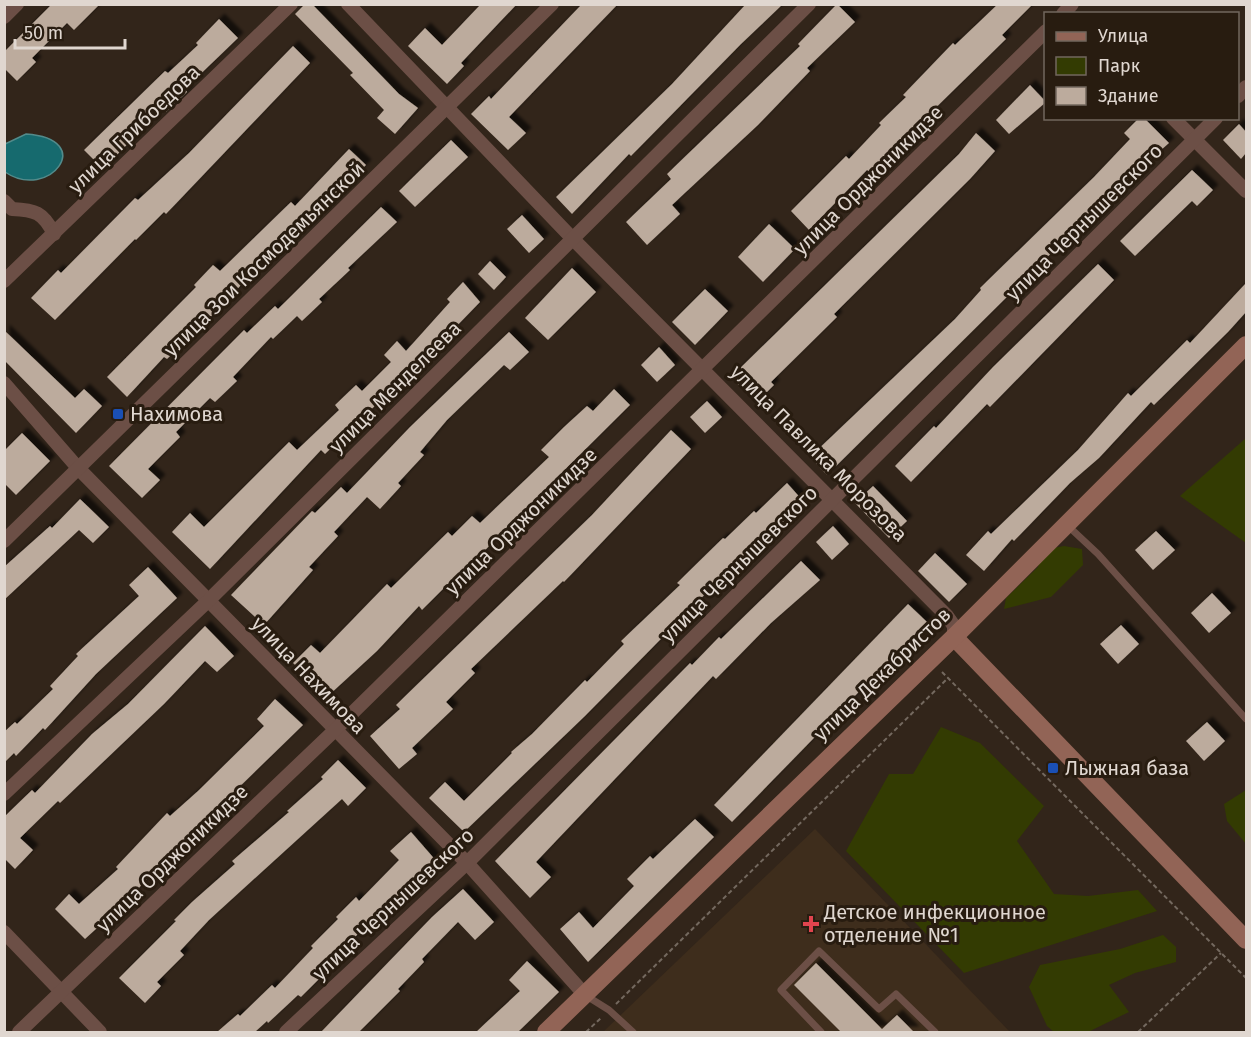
<svg xmlns="http://www.w3.org/2000/svg" width="1251" height="1037" font-family="'Fira Sans',sans-serif">
<style>
.built{fill:#3e2d1c}
.green{fill:#333b02}
.water{fill:#166a6e;stroke:#538b8b;stroke-width:1.5}
.building{fill:#bcab9d;filter:url(#shadow)}
.lines{fill:none;stroke-linecap:round;stroke-linejoin:round}
.path{stroke:#74695f;stroke-width:2;stroke-dasharray:4.5 3;stroke-linecap:butt}
.lane{stroke:#6c4f46;stroke-width:7}
.street{stroke:#6c4f46;stroke-width:14}
.secondary{stroke:#926456;stroke-width:18}
.transit-dot{fill:#1a4fb4;stroke:#281c10;stroke-width:2}
.health-dot{fill:#e0444e;stroke:#281c10;stroke-width:2}
.labels{text-anchor:middle;stroke-width:6;stroke-linejoin:round;paint-order:stroke}
.street-label{font-size:20px;fill:#e0d7d0;stroke:#281c10}
.poi-label{font-size:20px;fill:#e0d7d0;stroke:#281c10;text-anchor:start}
</style>
<defs>
<filter id="shadow"><feDropShadow dx="5.5" dy="-5.5" stdDeviation="1.5" flood-color="#0009"/></filter>
</defs>
<rect width="100%" height="100%" fill="#32251a"/>
<!-- built -->
<polygon class="built" points="815,829 1010,1032 603,1032"/>
<!-- green -->
<g class="green">
<polygon points="1246,438 1246,543 1180,496"/>
<polygon points="1064,546 1082,549 1083,565 1051,597 1004,609 1006,598 1038,567 1042,550"/>
<polygon points="941,727 980,743 1044,806 1017,841 1054,894 1088,896 1138,890 1157,911 964,973 846,851 889,774 913,774"/>
<polygon points="1246,790 1246,844 1227,821 1224,804"/>
<polygon points="1163,935 1176,947 1176,962 1135,973 1109,985 1129,1012 1088,1032 1054,1032 1047,1026 1029,987 1040,965 1120,949"/>
</g>
<!-- water -->
<path class="water" d="M26 134C98 139 49 202 5 172V144Z"/>
<!-- building -->
<g class="building">
<polygon points="52,4 100,4 74,30 67,23 32,58 36,62 17,81 4,68 4,52"/>
<polygon points="305,4 312,4 399,94 418,108 395,134 377,118 384,110 350,75 353,73 295,14"/>
<polygon points="481,4 517,4 461,63 464,66 447,84 408,46 425,28 442,45"/>
<polygon points="582,4 618,4 509,117 526,133 508,150 471,114 489,96 491,99"/>
<polygon points="746,4 783,4 741,44 631,156 629,154 572,214 556,197 672,84"/>
<polygon points="837,4 855,22 807,68 810,71 758,125 672,205 680,214 647,245 626,222 671,179 667,174 800,46 798,44"/>
<polygon points="998,4 1033,4 1002,35 1006,39 870,172 867,170 809,230 791,211 846,156 849,159 881,125 879,123 906,97 903,95 953,43 955,45"/>
<polygon points="219,19 238,38 185,89 187,92 174,104 166,112 162,109 103,169 84,150 165,71 168,73 198,45 196,43"/>
<polygon points="293,46 310,63 166,214 164,212 136,240 135,239 55,320 31,298 58,270 61,273 135,198 138,200 189,153"/>
<polygon points="1030,85 1046,102 1009,134 996,120"/>
<polygon points="1139,118 1144,118 1169,143 1111,194 827,475 810,457 955,319 981,290 980,288 1094,177 1130,139 1124,133"/>
<polygon points="1239,124 1246,132 1246,153 1241,159 1223,140"/>
<polygon points="976,133 995,151 970,179 834,314 837,317 771,382 774,385 756,403 731,377 959,154"/>
<polygon points="451,140 468,157 415,207 399,191"/>
<polygon points="349,149 366,165 266,264 263,261 219,309 167,359 164,357 127,397 107,377 196,287 194,285 213,265 220,271 291,202 295,206"/>
<polygon points="1192,170 1213,190 1197,206 1192,201 1135,256 1120,241"/>
<polygon points="381,207 397,222 348,268 350,270 319,299 322,302 302,321 297,316 273,339 271,337 233,377 237,381 215,402 210,398 176,432 180,437 148,469 160,480 142,498 109,466 244,330 247,333 275,306 278,309"/>
<polygon points="522,215 544,239 529,253 507,229"/>
<polygon points="769,224 795,249 763,282 738,257"/>
<polygon points="490,261 506,277 494,290 478,274"/>
<polygon points="1098,264 1114,280 990,407 987,404 911,482 895,466 934,426 936,428 993,367"/>
<polygon points="572,268 596,292 548,340 525,318"/>
<polygon points="463,282 480,302 383,402 381,400 325,454 321,450 210,569 172,532 190,513 204,527 289,442 297,450 339,410 335,405 356,385 362,391 391,362 384,355 397,341 406,351 450,302 447,299"/>
<polygon points="1246,283 1246,312 1228,332 1154,405 1151,402 1099,458 1070,483 1014,541 1012,539 984,571 966,555 988,531 991,534 1078,450 1128,393 1131,396 1187,340 1190,343"/>
<polygon points="705,289 728,311 695,345 672,322"/>
<polygon points="4,330 75,398 84,389 102,406 76,433 4,360"/>
<polygon points="509,332 529,352 510,370 504,365 447,420 420,452 424,455 398,483 401,486 380,509 367,497 334,532 338,536 309,567 313,570 264,625 231,595 312,511 315,513 341,487 347,493 410,427"/>
<polygon points="659,347 675,365 657,382 641,365"/>
<polygon points="614,389 630,405 508,526 455,582 453,579 422,610 419,606 377,651 328,696 293,663 311,645 320,653 387,584 391,588 448,532 452,536 472,516 480,523 549,457 541,450 564,427 587,406 593,411"/>
<polygon points="707,401 722,417 705,433 690,417"/>
<polygon points="671,430 691,449 564,582 563,581 471,669 475,673 446,702 453,709 412,748 417,754 399,769 370,736 400,709 396,705 592,515"/>
<polygon points="22,433 50,461 16,495 4,483 4,451"/>
<polygon points="787,483 804,502 723,579 722,577 585,716 464,832 429,798 445,782 464,801 512,753 511,752 532,734 585,680 587,682 624,644 621,641 680,585 677,583 723,538 725,539 754,511 756,513"/>
<polygon points="873,486 907,521 889,538 855,503"/>
<polygon points="80,499 109,527 93,543 79,530 4,600 4,567 50,526 52,528"/>
<polygon points="833,526 849,544 832,560 816,542"/>
<polygon points="1156,531 1175,550 1153,570 1135,550"/>
<polygon points="935,553 967,584 949,602 918,571"/>
<polygon points="801,561 820,580 771,623 716,679 713,676 536,862 551,877 530,898 495,861 690,663 692,665 719,637 721,639"/>
<polygon points="148,567 177,598 96,674 45,730 43,728 16,756 14,753 4,763 4,732 15,722 17,724 53,689 50,686 78,656 76,654 139,596 129,585"/>
<polygon points="1212,593 1231,613 1209,633 1191,613"/>
<polygon points="908,604 927,622 732,822 714,805"/>
<polygon points="1121,625 1139,644 1118,664 1100,644"/>
<polygon points="205,626 234,656 217,672 205,661 164,704 60,803 58,801 20,838 33,850 15,869 4,858 4,817 32,790 35,793 92,734 128,704"/>
<polygon points="275,699 303,725 160,864 130,898 85,939 55,909 69,894 79,904 118,869 116,867 167,813 170,816 198,791 264,726 257,719"/>
<polygon points="1207,722 1225,741 1204,761 1186,741"/>
<polygon points="338,760 366,788 348,806 342,799 209,920 180,951 184,955 157,982 161,986 145,1003 119,978 176,921 174,920 192,902 235,864 232,861 289,812 287,811 323,779 321,777"/>
<polygon points="695,819 714,837 588,962 560,929 579,912 593,928 634,886 627,879 650,856 653,859"/>
<polygon points="411,832 438,863 387,914 382,910 317,975 320,978 301,997 298,995 268,1023 267,1021 255,1032 217,1032 238,1014 240,1016 272,985 275,988 313,948 311,946 338,919 336,917 356,897 359,901 399,860 390,851"/>
<polygon points="463,889 494,922 475,940 458,922 422,959 424,962 398,989 400,991 359,1032 321,1032 432,917"/>
<polygon points="527,961 559,992 518,1032 476,1032 520,991 509,980"/>
<polygon points="816,963 882,1029 897,1015 914,1032 841,1032 794,985"/>
</g>
<g class="lines">
<!-- path -->
<g class="path">
<polyline points="942,672 1246,978"/>
<polyline points="616,1004 948,678"/>
<polyline points="586,1032 601,1018"/>
<polyline points="1138,1032 1221,953"/>
</g>
<!-- lane -->
<g class="lane">
<polyline points="1067,525 1098,554 1246,719"/>
<polyline points="585,995 609,1010 633,1032"/>
<polyline points="821,1032 781,990 819,951 879,1009 896,994 935,1032"/>
</g>
<!-- street -->
<g class="street">
<polyline points="348,4 572,238 947,616 954,626 954,637"/>
<polyline points="1063,14 1072,4"/>
<polyline points="4,17 17,4"/>
<polyline points="1238,96 1246,87"/>
<polyline points="1173,118 1246,191"/>
<path d="M4 201 12 209C35 210 43 212 54 234"/>
<polyline points="4,281 291,4"/>
<polyline points="4,383 78,468 467,863 585,995"/>
<polyline points="4,541 552,4"/>
<polyline points="4,794 209,600 809,4"/>
<polyline points="4,932 100,1032"/>
<polyline points="19,1032 335,730 1046,31"/>
<polyline points="286,1032 467,863 1216,118"/>
</g>
<!-- secondary -->
<g class="secondary">
<polyline points="954,637 1246,940"/>
<polyline points="546,1032 954,637 1246,345"/>
</g>
</g>
<!-- markers -->
<g class="transit-dot">
<rect x="112" y="408" width="12" height="12" rx="3"/>
<rect x="1047" y="762" width="12" height="12" rx="3"/>
</g>
<path class="health-dot" d="M808 915h6v6h6v6h-6v6h-6v-6h-6v-6h6z"/>
<g class="labels">
<!-- street labels -->
<g class="street-label">
<text transform="translate(134 129) rotate(-44)" y="7">улица Грибоедова</text>
<text transform="translate(868 180) rotate(-45)" y="7">улица Орджоникидзе</text>
<text transform="translate(1084 222) rotate(-45)" y="7">улица Чернышевского</text>
<text transform="translate(264 259) rotate(-44)" y="7">улица Зои Космодемьянской</text>
<text transform="translate(395 387) rotate(-45)" y="7">улица Менделеева</text>
<text transform="translate(819 453) rotate(45)" y="7">улица Павлика Морозова</text>
<text transform="translate(521 521) rotate(-44)" y="7">улица Орджоникидзе</text>
<text transform="translate(739 564) rotate(-45)" y="7">улица Чернышевского</text>
<text transform="translate(882 674) rotate(-44)" y="7">улица Декабристов</text>
<text transform="translate(309 675) rotate(46)" y="7">улица Нахимова</text>
<text transform="translate(172 858) rotate(-44)" y="7">улица Орджоникидзе</text>
<text transform="translate(393 904) rotate(-43)" y="7">улица Чернышевского</text>
</g>
<!-- poi labels -->
<g class="poi-label">
<text x="130" y="421">Нахимова</text>
<text x="1065" y="775">Лыжная база</text>
<text x="824" y="919">Детское инфекционное<tspan x="824" dy="23">отделение №1</tspan></text>
</g>
</g>
<!-- border -->
<rect width="1251" height="1037" fill="none" stroke="#e0d7d0" stroke-width="12"/>
<!-- legend -->
<rect x="1044" y="12" width="195" height="108" fill="#281c10" stroke="#72675d" stroke-width="1.5"/>
<rect x="1056" y="32" width="30" height="9" fill="#926456" stroke="#72675d" stroke-width="1.5"/>
<text x="1098" y="42" font-size="18" fill="#e0d7d0">Улица</text>
<rect x="1056" y="57" width="30" height="18" fill="#333b02" stroke="#72675d" stroke-width="1.5"/>
<text x="1098" y="72" font-size="18" fill="#e0d7d0">Парк</text>
<rect x="1056" y="87" width="30" height="18" fill="#bcab9d" stroke="#72675d" stroke-width="1.5"/>
<text x="1098" y="102" font-size="18" fill="#e0d7d0">Здание</text>
<!-- scale -->
<path d="M15 39v9h110v-9" fill="none" stroke="#e0d7d0" stroke-width="3"/>
<text x="24" y="39" font-size="18" fill="#e0d7d0" stroke="#281c10" stroke-width="4.5" paint-order="stroke">50 m</text>
</svg>
